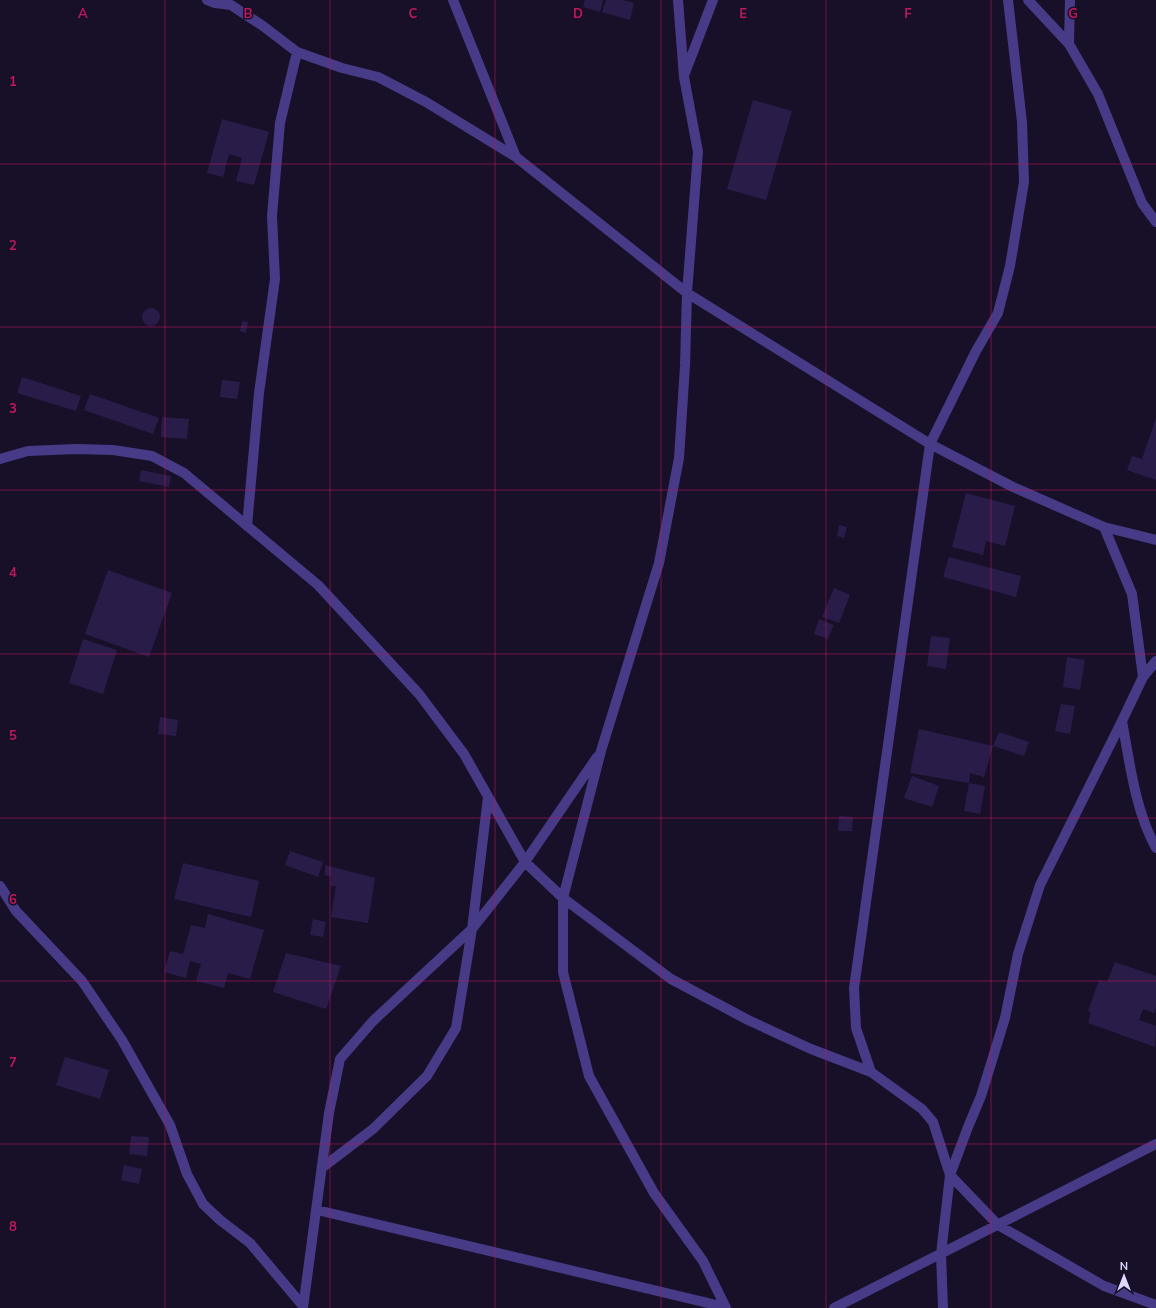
<svg xmlns="http://www.w3.org/2000/svg" width="1156" height="1308" font-family="Mulish,sans-serif">
	<style>
		.building { fill: #2a1c49 }
		.lines { fill: none; stroke-linecap: round; stroke-linejoin: round }
		.minor { stroke: #473b87; stroke-width: 10 }
		.grid { fill: none; stroke: #c2185b; stroke-width: 1; stroke-opacity: 0.55 }
		.grid-label { font-size: 13px; text-anchor: middle; font-weight: bold; fill: #c2185b; stroke: #171028; stroke-width: 3; stroke-linejoin: round; paint-order: stroke }
	</style>
	<rect width="100%" height="100%" fill="#171028"/>
	<path class="building" d="M585,0h18l-3,12 -17,-5z
		M606,0h16l12,3 -4,17 -28,-8z
		M753,100l39,11 -26,89 -39,-11z
		M222,119l47,13 -15,53 -18,-4 6,-23 -13,-4 -6,23 -16,-4z
		M142 317a9 9 0 1 1 18 0a9 9 0 1 1-18 0Z
		M242,321l6,1 -2,11 -6,-2z
		M22,377l59,19 -5,15 -59,-18z
		M222,380l18,2 -3,17 -17,-2z
		M90,394l69,24 -6,16 -69,-24z
		M162,417l27,2 -2,20 -26,-2z
		M1156,418v62l-29,-10 5,-14 10,3z
		M141,470l30,6 -2,11 -30,-6z
		M966,493l49,13 -10,40 -19,-5 -3,14 -31,-8z
		M839,525l8,2 -3,11 -7,-2z
		M949,557l72,19 -5,21 -73,-20z
		M108,570l64,23 -23,64 -64,-23z
		M834,588l16,7 -11,28 -17,-6z
		M819,619l15,6 -6,14 -14,-5z
		M931,636l19,2 -4,31 -19,-3z
		M83,639l34,11 -14,44 -34,-11z
		M1067,657l18,3 -5,30 -17,-3z
		M1061,704l14,2 -5,28 -15,-3z
		M160,717l18,3 -2,16 -18,-2z
		M919,729l74,17 6,-14 30,10 -5,14 -31,-10 -9,31 -14,-4 -1,10 16,3 -5,28 -16,-3 5,-28 -59,-10z
		M912,776l27,10 -7,21 -28,-9z
		M839,816l14,1 -1,14h-14z
		M290,851l33,11 -5,15 -33,-12z
		M183,863l76,18 -8,36 -77,-18z
		M325,865l50,13 -7,45 -37,-6 5,-31h-6l1,-9 -6,-2z
		M208,914l56,16 -14,49 -22,-6 -4,15 -28,-7 5,-17 -11,-3 -4,17 -22,-6 6,-21 13,3 8,-29 14,3z
		M313,919l13,3 -3,15 -13,-2z
		M286,953l55,13 -15,43 -53,-17z
		M1115,962l41,14v32l-2,5 -11,-4 -4,11 17,6 -1,21 -67,-24 3,-11 -3,-1 11,-31 8,2z
		M65,1057l44,13 -9,29 -44,-14z
		M131,1136l18,1 -2,19 -18,-2z
		M124,1165l18,4 -3,15 -18,-4z"/>
	<g class="lines">
		<path class="minor" d="M207,0l8,3 16,2 32,21 34,26 45,16 36,9 48,25 90,55 171,136 243,151 83,43 91,40 52,13
			M453,0l63,157
			M678,0l6,77 14,75 -11,141 -2,73 -6,92 -20,105 -58,188 -38,147v74l26,104 65,117 49,68 23,47
			M1028,0l41,44 29,50 44,109 14,19
			M1069,44l1,-44
			M685,73l28,-73
			M0,459l28,-8 48,-2 37,1 39,6 32,17 134,112 101,109 45,60 61,108 38,36 108,81 77,41 63,29 60,23 51,37 11,13 17,53 48,50 106,61 52,19
			M247,526l12,-133 16,-114 -3,-63 8,-93 17,-71
			M1104,527l28,67 11,83
			M1122,721c8,43 13,89 34,127
			M0,886l16,25 66,70 40,59 48,85 17,49 16,30 17,16 30,23 53,63
			M871,1072l-15,-44 -2,-40 76,-544 46,-93 22,-38 12,-47 14,-84 -2,-60 -14,-122
			M323,1167l50,-38 54,-53 29,-48 16,-99 16,-132
			M317,1210l408,97
			M303,1308l26,-195 11,-54 33,-38 99,-92 53,-67 72,-105
			M834,1308l322,-164
			M943,1308l-2,-54 9,-79 18,-48 13,-31 24,-78 13,-64 22,-69 82,-164 21,-44 13,-16"/>
	</g>
	<path class="grid" d="M165,0v1308M330,0v1308M495,0v1308M661,0v1308M826,0v1308M991,0v1308M0,164h1156M0,327h1156M0,490h1156M0,654h1156M0,818h1156M0,981h1156M0,1144h1156"/>
	<g class="grid-label">
		<text x="83" y="18">A</text>
		<text x="248" y="18">B</text>
		<text x="413" y="18">C</text>
		<text x="578" y="18">D</text>
		<text x="743" y="18">E</text>
		<text x="908" y="18">F</text>
		<text x="1073" y="18">G</text>
		<text x="13" y="86">1</text>
		<text x="13" y="250">2</text>
		<text x="13" y="413">3</text>
		<text x="13" y="577">4</text>
		<text x="13" y="740">5</text>
		<text x="13" y="904">6</text>
		<text x="13" y="1067">7</text>
		<text x="13" y="1231">8</text>
	</g>
	<g transform="translate(1124 1276)" stroke="#171028" stroke-width="3" paint-order="stroke">
	<path d="M0-3L7 15L0 10L-7 15Z" fill="#e0d7ff"/>
	<text y="-6" font-size="11" font-weight="bold" text-anchor="middle" fill="#e0d7ff">N</text>
	</g>
</svg>
